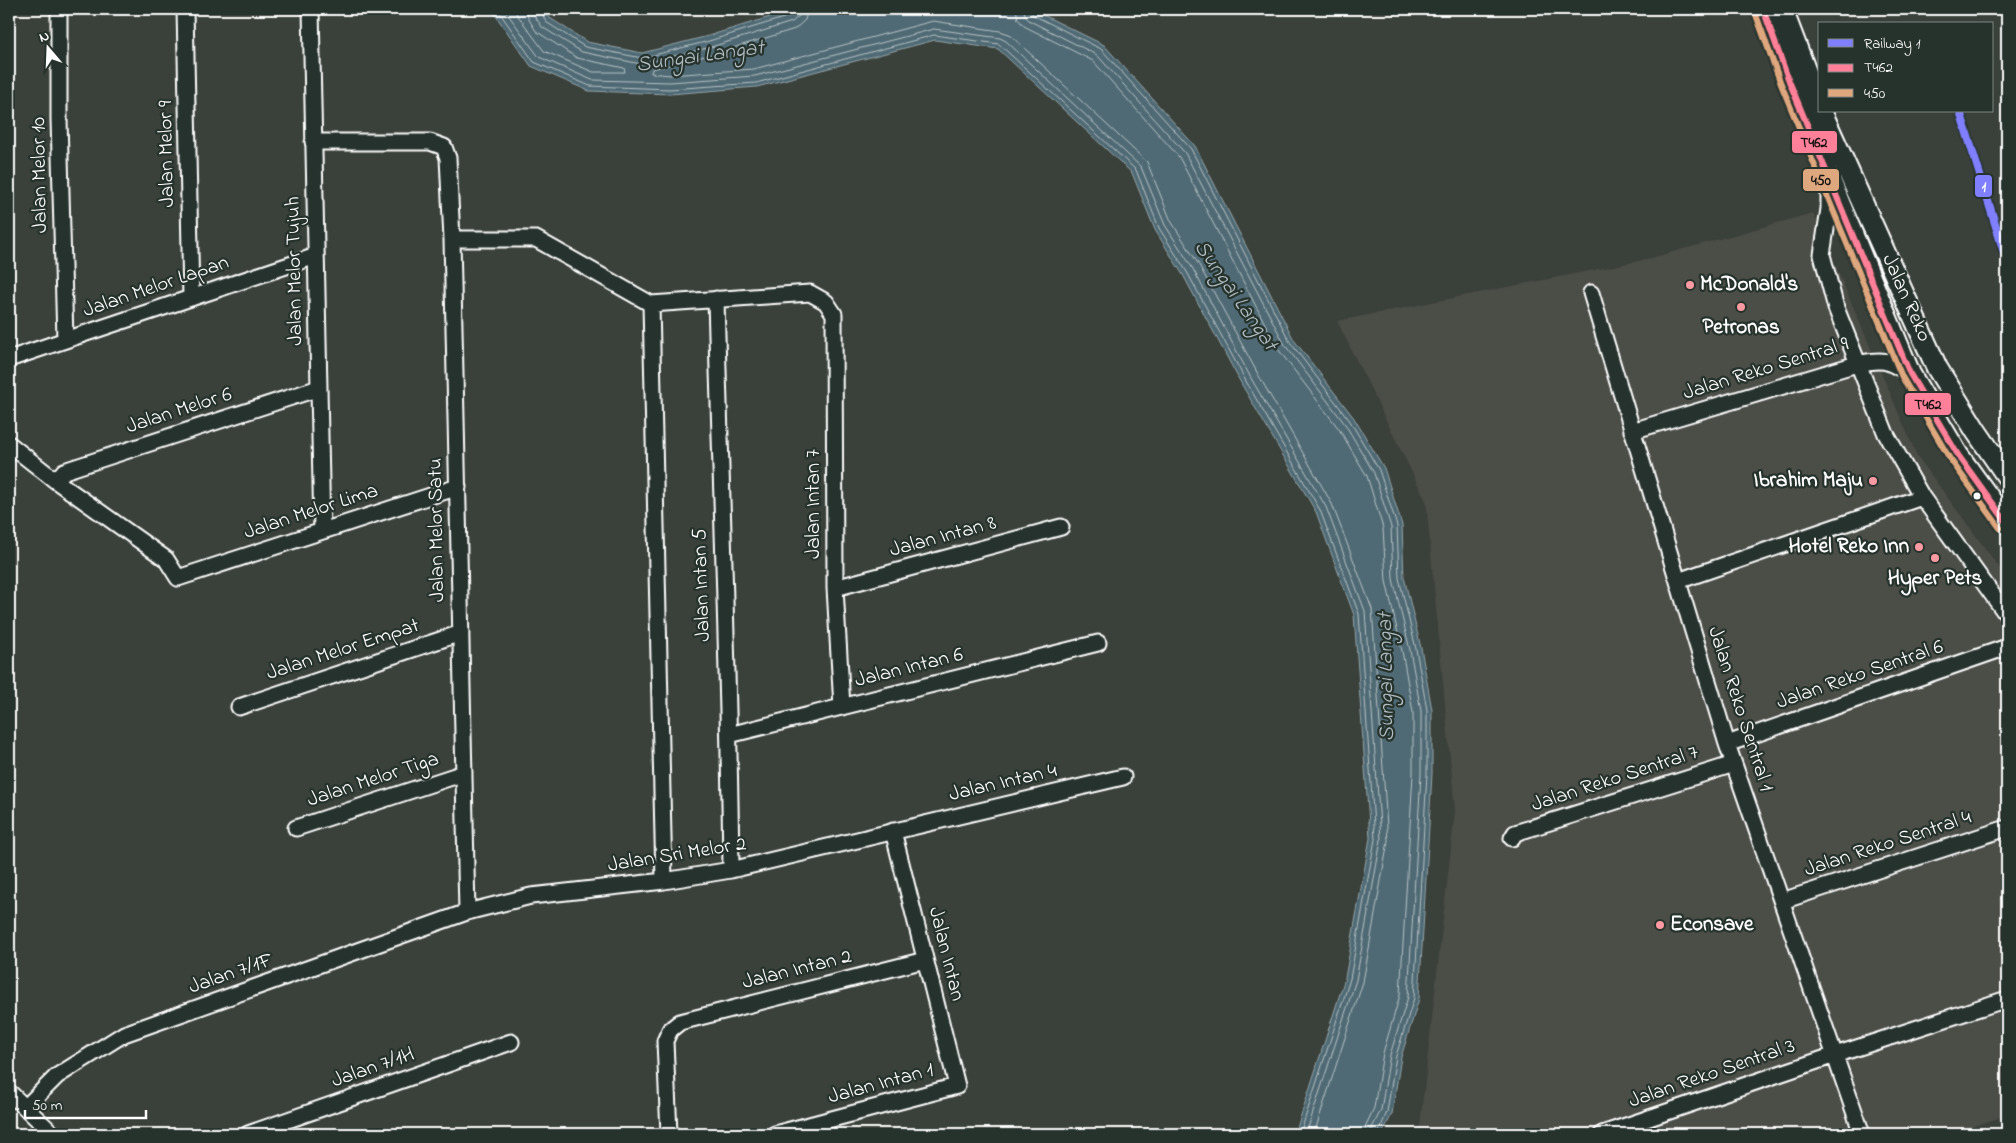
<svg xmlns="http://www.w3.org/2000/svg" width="2016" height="1143" font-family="'Indie Flower',sans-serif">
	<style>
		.built { fill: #4c4d47 }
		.water { fill: #4f6a74; stroke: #95a6ac }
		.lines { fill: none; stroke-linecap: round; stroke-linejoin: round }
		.shore { stroke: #b9c3c7; stroke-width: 1 }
		.minor-casing { stroke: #fff; stroke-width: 19 }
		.major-casing { stroke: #fff; stroke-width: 24 }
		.minor { stroke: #26332d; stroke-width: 15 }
		.major { stroke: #26332d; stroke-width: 20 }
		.bus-1-casing { stroke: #26332d; stroke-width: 10 }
		.bus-2-casing { stroke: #26332d; stroke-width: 10 }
		.bus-1 { stroke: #ff8098; stroke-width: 6 }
		.bus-2 { stroke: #dfa77e; stroke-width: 6 }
		.rail-1-casing { stroke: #26332d; stroke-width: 11 }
		.rail-1 { stroke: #8080ff; stroke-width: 8 }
		.poi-dot { fill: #ff9aa2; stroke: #26332d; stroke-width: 2 }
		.bus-dot { fill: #fff; stroke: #26332d; stroke-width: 2 }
		.labels { text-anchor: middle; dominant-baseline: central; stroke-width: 4.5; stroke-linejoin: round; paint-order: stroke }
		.street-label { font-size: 21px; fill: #fff; stroke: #26332d }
		.poi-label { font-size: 21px; font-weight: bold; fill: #fff; stroke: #26332d; text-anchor: start }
		.water-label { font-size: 22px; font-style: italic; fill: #b0bcc0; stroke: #26332d }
		.line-badge { stroke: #26332d; stroke-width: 2 }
		.badge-label { font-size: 14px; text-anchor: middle; font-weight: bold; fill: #fff }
		.pale-badge-label { font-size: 14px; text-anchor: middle; font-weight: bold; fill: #111 }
	</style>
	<rect width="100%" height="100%" fill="#3a403a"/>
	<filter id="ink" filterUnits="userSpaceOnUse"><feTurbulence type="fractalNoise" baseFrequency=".02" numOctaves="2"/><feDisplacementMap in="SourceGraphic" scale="10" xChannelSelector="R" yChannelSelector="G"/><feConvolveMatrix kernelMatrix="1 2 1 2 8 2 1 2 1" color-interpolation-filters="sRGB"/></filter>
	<g filter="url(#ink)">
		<path class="built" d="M1813,213l104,243 90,122v537l-56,19h-532l36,-323 -29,-310 -89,-180 307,-61z"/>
		<path class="water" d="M491,9h53l6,9 37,24 55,11 66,-17 88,-27h235l73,36 91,101 99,194 60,78 30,50 18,57 2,52 17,71 11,62v64l-13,225 -18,58 -9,57 -10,20h-87l50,-156 25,-140 -16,-223 -38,-103 -74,-127 -59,-110 -28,-45 -23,-57 -134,-124 -63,-9 -178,47 -87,7 -81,-3 -58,-25z"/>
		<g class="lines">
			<path class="shore" d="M497,9l37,53 56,24 80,3 86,-6 178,-48 65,9 137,126 23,58 28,44 60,111 73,127 39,104 16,225 -25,140 -50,155
				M504,9l35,48 53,23 78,2 85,-6 179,-47 66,9 6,3 135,126 24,58 28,44 59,111 74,127 39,104 16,229 -25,140 -50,154
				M513,9l31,42 49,21h32l-1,-4 -47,-10 -41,-27 -8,-13 -2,-9
				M533,9l1,6 8,12 40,25 59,12 70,-17 81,-25 7,-6 2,-7
				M540,9l6,13 39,25 57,11 67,-17 81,-25 4,-3v-4
				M808,9l-3,11 -10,9 -82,25 -61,15 -1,4 19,2 84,-6 179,-48 67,10 9,3 138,128 24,59 28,44 60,111 73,128 40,105 16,232 -25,141 -49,152
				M1016,9l2,10 6,7 69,35 86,96 99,192 61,80 28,47 16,52 3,53 16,70 11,61v62l-13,221 -17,58 -9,55 -8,17 -2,9
				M1024,9l1,7 5,5 67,34 88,98 100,192 60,79 29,49 17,54 2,52 17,71 11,61v63l-13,223 -18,58 -9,55 -9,18 -1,6
				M1030,9l3,6 68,34 90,100 99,193 60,79 29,49 18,56 2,52 17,71 11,61v64l-13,224 -18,58 -9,56 -9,22"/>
			<defs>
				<path id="minor" d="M59,9v110l6,221
					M185,9l6,289
					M311,9l11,522
					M313,142h117l14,5 4,11 4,81 15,673
					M1829,183v26l-7,46 14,53 50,126 36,63 85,118
					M452,239h84l115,65 13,577
					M1591,293l136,451 135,390
					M716,299c5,190 13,381 15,571
					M651,304l159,-11 16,9 8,12 1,274 7,119
					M9,359l307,-103
					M1632,431l225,-67c27,-6 30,-4 53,10
					M9,444l47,37 110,78 12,19 280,-91
					M56,481l8,-10 255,-83
					M1678,581l244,-84
					M835,588l226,-61
					M239,707l222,-74
					M729,735l369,-92
					M1727,744l280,-97
					M296,828l168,-55
					M1512,838l3,-5 219,-69
					M1782,901l225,-73
					M9,1092l44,42
					M26,1107l31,-31 67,-42 343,-122 64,-16 133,-15 67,-11 392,-93
					M248,1134l263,-92
					M669,1134l-4,-93 5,-11 10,-8 245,-62
					M775,1134l182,-48 -64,-255
					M1602,1134l233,-79 172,-56"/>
				<path id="major" d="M1763,9l26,72 121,293 48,81 49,68
					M1782,9l38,100
					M1821,111l116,257 39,63 31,45"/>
			</defs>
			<use href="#minor" class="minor-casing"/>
			<use href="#major" class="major-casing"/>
			<use href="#minor" class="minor"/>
			<use href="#major" class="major"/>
			<defs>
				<path id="bus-1" d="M1763,9l26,72 121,293 48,81 49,68"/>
				<path id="bus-2" d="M1755,12l26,72 121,293 48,82 50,69"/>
			</defs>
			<use href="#bus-1" class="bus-1-casing"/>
			<use href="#bus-2" class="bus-2-casing"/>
			<use href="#bus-1" class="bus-1"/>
			<use href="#bus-2" class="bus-2"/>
			<defs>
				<path id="rail-1" d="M1960,111l47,151"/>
			</defs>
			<use href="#rail-1" class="rail-1-casing"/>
			<use href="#rail-1" class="rail-1"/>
		</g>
	</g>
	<g class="poi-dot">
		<circle cx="1690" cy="285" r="5"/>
		<circle cx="1741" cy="307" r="5"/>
		<circle cx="1873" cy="481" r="5"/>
		<circle cx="1919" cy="547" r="5"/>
		<circle cx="1935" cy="558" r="5"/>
		<circle cx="1660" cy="925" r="5"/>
	</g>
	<circle class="bus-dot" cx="1977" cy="496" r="4.5"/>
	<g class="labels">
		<g class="street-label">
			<text transform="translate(167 154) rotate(-91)">Jalan Melor 9</text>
			<text transform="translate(40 175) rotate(-91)">Jalan Melor 10</text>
			<text transform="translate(295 271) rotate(-91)">Jalan Melor Tujuh</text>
			<text transform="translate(156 287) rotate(-19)">Jalan Melor Lapan</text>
			<text transform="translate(1906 298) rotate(66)">Jalan Reko</text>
			<text transform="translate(1766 369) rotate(-17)">Jalan Reko Sentral 9</text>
			<text transform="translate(179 411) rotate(-18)">Jalan Melor 6</text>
			<text transform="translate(814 504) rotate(-90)">Jalan Intan 7</text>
			<text transform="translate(311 512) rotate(-18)">Jalan Melor Lima</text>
			<text transform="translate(437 530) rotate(-91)">Jalan Melor Satu</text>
			<text transform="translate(943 537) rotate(-15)">Jalan Intan 8</text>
			<text transform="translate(702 585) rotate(-92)">Jalan Intan 5</text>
			<text transform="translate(343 650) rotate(-18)">Jalan Melor Empat</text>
			<text transform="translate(909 668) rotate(-14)">Jalan Intan 6</text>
			<text transform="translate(1860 675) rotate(-19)">Jalan Reko Sentral 6</text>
			<text transform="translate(1740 709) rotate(72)">Jalan Reko Sentral 1</text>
			<text transform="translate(1615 779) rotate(-18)">Jalan Reko Sentral 7</text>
			<text transform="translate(373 780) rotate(-18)">Jalan Melor Tiga</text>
			<text transform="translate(1003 783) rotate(-13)">Jalan Intan 4</text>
			<text transform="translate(1888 844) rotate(-18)">Jalan Reko Sentral 4</text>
			<text transform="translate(677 855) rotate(-9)">Jalan Sri Melor 2</text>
			<text transform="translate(946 954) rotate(76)">Jalan Intan</text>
			<text transform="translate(797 970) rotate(-14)">Jalan Intan 2</text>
			<text transform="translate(231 974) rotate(-19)">Jalan 7/1F</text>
			<text transform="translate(373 1068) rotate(-19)">Jalan 7/1H</text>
			<text transform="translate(1712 1074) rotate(-19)">Jalan Reko Sentral 3</text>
			<text transform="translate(881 1084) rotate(-15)">Jalan Intan 1</text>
		</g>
		<g class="poi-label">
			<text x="1700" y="285">McDonald's</text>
			<text x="1741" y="328" text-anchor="middle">Petronas</text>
			<text x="1863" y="481" text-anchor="end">Ibrahim Maju</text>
			<text x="1909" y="547" text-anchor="end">Hotel Reko Inn</text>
			<text x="1935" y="579" text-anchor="middle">Hyper Pets</text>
			<text x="1670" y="925">Econsave</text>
		</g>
		<g class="water-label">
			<text transform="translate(700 57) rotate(-8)">Sungai Langat</text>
			<text transform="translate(1235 296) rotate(55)">Sungai Langat</text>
			<text transform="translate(1387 677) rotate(-91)">Sungai Langat</text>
		</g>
	</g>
	<g class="line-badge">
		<rect x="1791" y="130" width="47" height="24" rx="5" fill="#ff8098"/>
		<rect x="1802" y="168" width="38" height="24" rx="5" fill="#dfa77e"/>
		<rect x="1974" y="174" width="19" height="24" rx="5" fill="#8080ff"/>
		<rect x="1904" y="392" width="48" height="24" rx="5" fill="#ff8098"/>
	</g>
	<g class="badge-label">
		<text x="1984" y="191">1</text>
	</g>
	<g class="pale-badge-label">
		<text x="1814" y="147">T462</text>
		<text x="1821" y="185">450</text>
		<text x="1928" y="409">T462</text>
	</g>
	<rect width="2016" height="1143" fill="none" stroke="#26332d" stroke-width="30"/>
	<rect x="15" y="15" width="1986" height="1113" fill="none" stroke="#fff" stroke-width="2" filter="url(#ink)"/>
	<rect x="1818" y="22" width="175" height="90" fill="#26332d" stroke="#7d8581"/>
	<rect x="1828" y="39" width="25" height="8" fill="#8080ff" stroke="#7d8581"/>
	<text x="1864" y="48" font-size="15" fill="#ffffff">Railway 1</text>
	<rect x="1828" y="64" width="25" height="8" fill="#ff8098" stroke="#7d8581"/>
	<text x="1864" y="72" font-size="15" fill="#ffffff">T462</text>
	<rect x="1828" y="89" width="25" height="8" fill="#dfa77e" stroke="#7d8581"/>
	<text x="1864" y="98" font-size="15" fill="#ffffff">450</text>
	<g transform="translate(48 48) rotate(341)" stroke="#26332d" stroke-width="4" paint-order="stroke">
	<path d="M0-4L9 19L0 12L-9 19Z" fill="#ffffff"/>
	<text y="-8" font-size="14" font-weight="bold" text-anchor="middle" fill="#ffffff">N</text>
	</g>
	<path d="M25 1110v8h121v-8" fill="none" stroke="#ffffff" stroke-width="2.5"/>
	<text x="32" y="1110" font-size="15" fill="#ffffff" stroke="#26332d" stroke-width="4" paint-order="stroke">50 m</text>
</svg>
